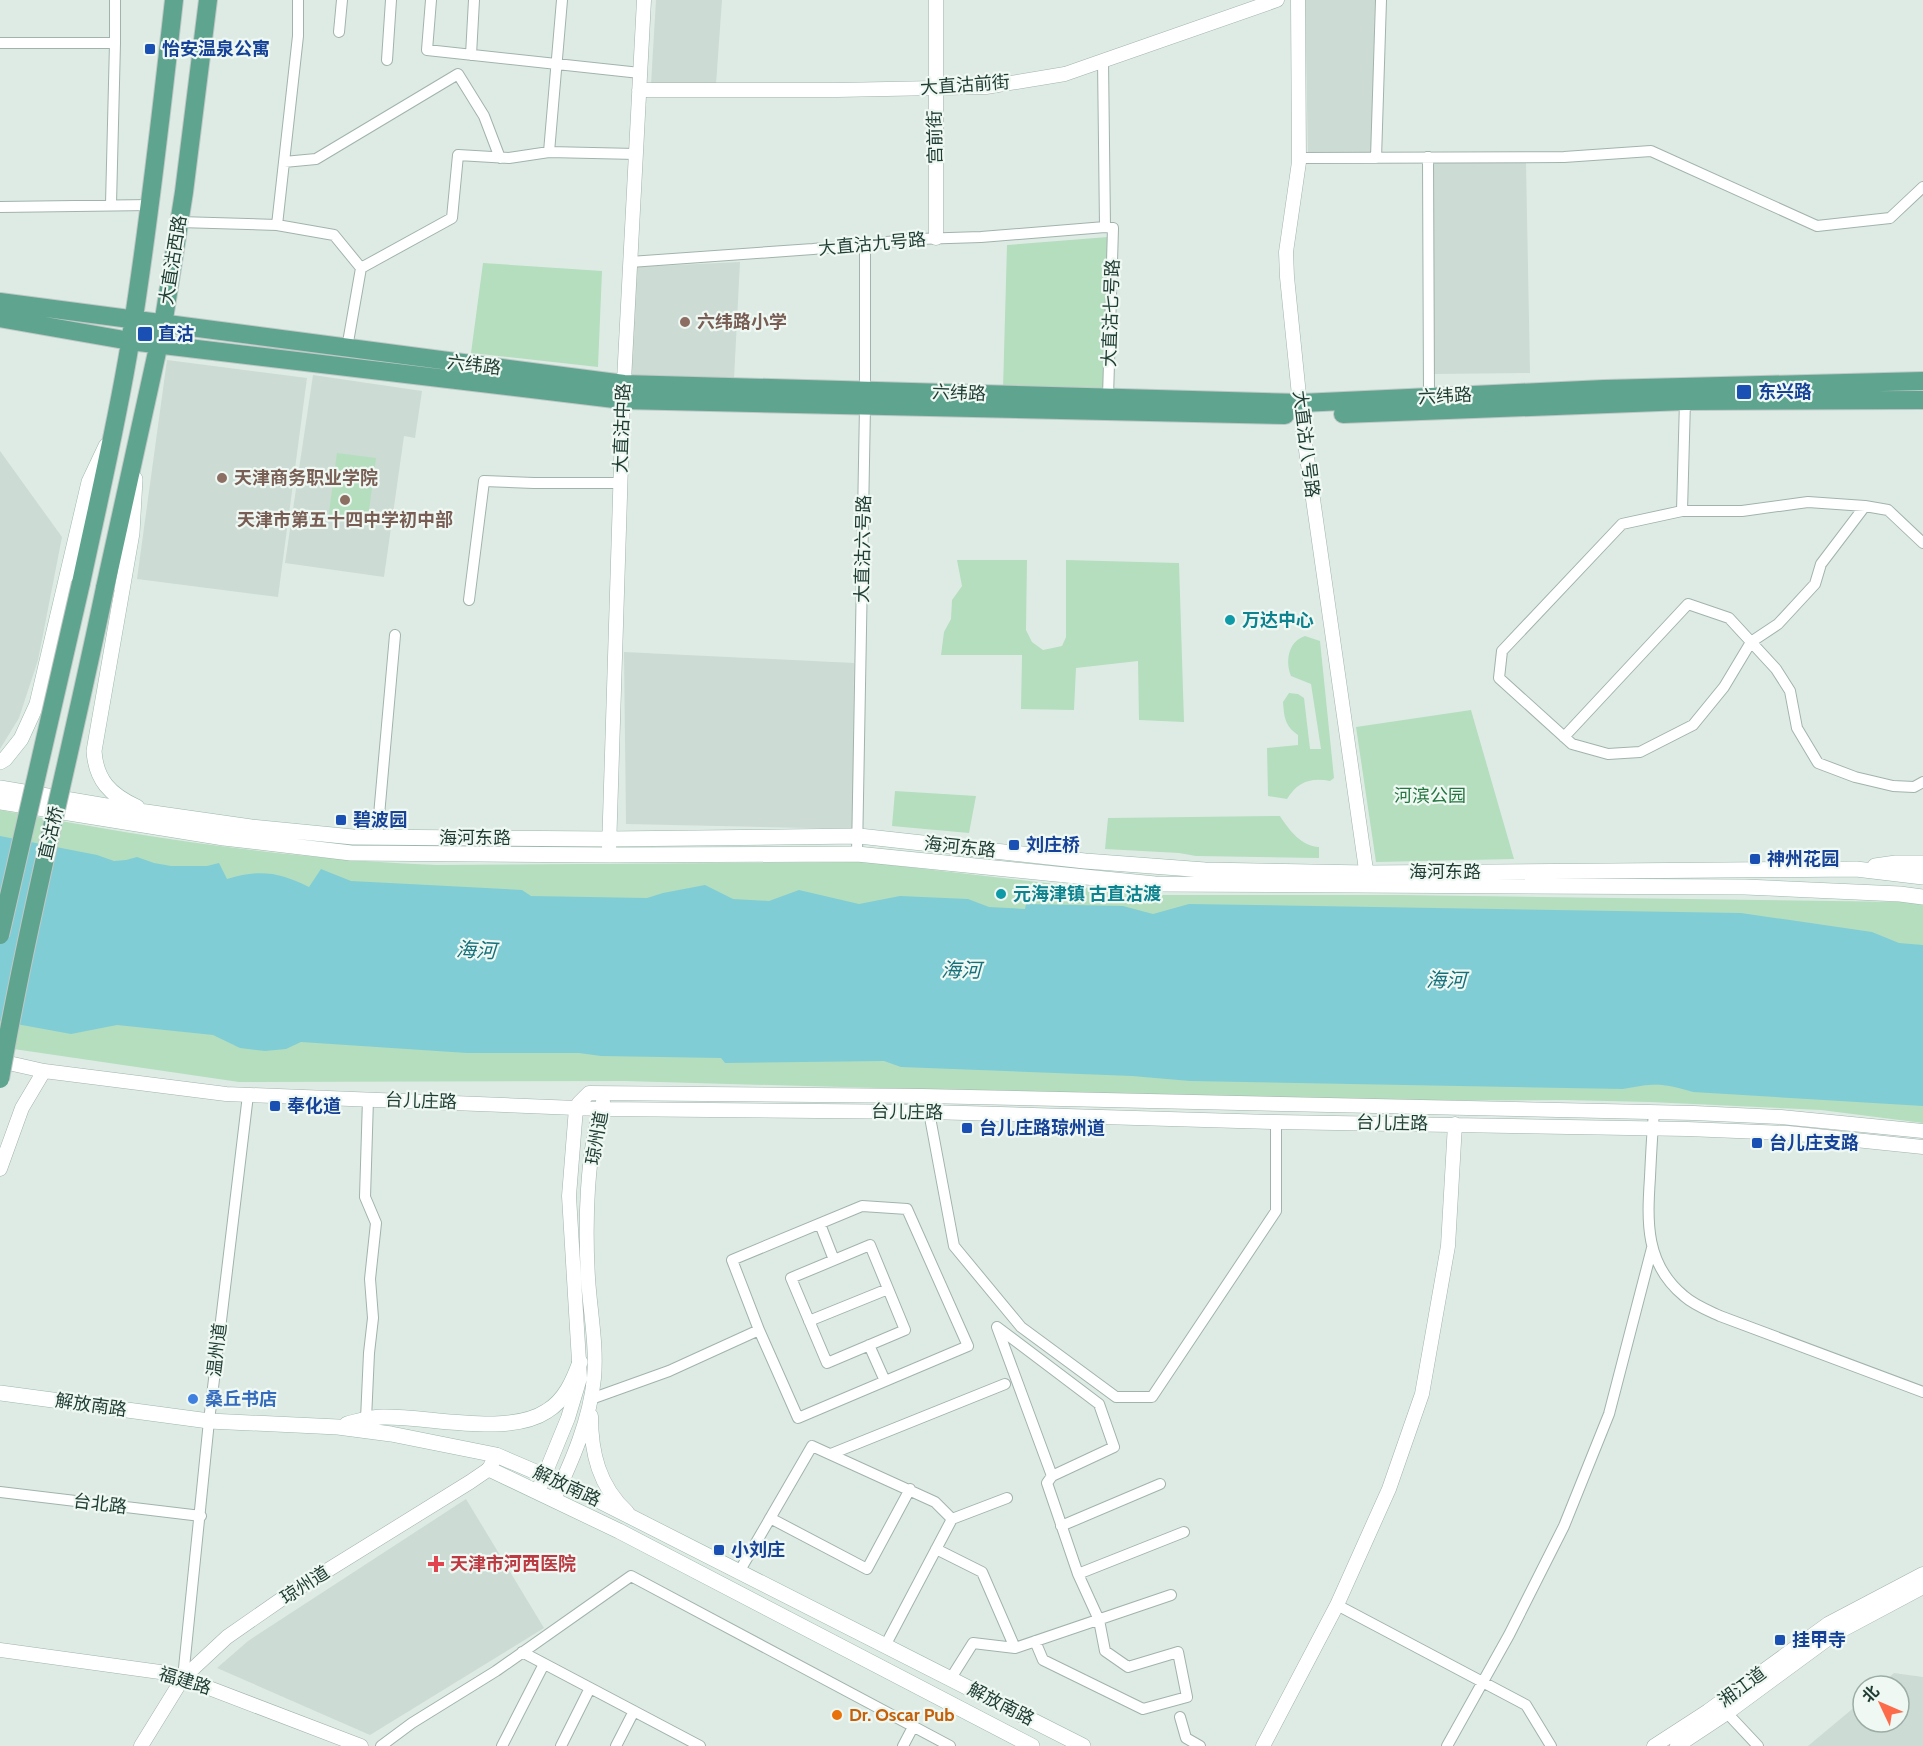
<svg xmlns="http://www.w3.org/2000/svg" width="1923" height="1746" font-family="Cabin,'Noto Sans SC',sans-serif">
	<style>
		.built { fill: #ccdbd3 }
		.green { fill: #b5debe }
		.water { fill: #81cdd5 }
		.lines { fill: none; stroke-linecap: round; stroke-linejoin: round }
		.minor-casing { stroke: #a1b3ac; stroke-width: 12 }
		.tertiary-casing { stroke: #a1b3ac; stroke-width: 15 }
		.secondary-casing { stroke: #9cb8ac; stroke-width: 16 }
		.primary-casing { stroke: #c0c8c6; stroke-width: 20 }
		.minor { stroke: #fff; stroke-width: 10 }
		.tertiary { stroke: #fff; stroke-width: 14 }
		.secondary { stroke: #fff; stroke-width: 15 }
		.primary { stroke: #5fa48f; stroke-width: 18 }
		.primary-bridge-casing { stroke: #c0c8c6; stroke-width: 20; stroke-linecap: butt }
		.primary-bridge { stroke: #5fa48f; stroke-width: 18 }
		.transit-dot { fill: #1a4fb4; stroke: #eff8f3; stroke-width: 2 }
		.education-dot { fill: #8d6e63; stroke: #eff8f3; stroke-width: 2 }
		.culture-dot { fill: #0f9aa8; stroke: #eff8f3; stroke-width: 2 }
		.shop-dot { fill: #3f7fe0; stroke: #eff8f3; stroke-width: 2 }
		.health-dot { fill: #e0444e; stroke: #eff8f3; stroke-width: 2 }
		.food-dot { fill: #e8710a; stroke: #eff8f3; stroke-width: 2 }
		.labels { text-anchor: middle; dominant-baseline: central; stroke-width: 4.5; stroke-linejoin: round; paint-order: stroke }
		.transit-label { font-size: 18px; font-weight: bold; fill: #164399; stroke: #eff8f3; text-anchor: start }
		.street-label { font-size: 18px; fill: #1e3c32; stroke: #eff8f3 }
		.education-label { font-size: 18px; font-weight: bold; fill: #785e54; stroke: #eff8f3; text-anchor: start }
		.culture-label { font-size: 18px; font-weight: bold; fill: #0d838f; stroke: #eff8f3; text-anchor: start }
		.park-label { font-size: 18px; fill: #257640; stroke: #eff8f3 }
		.shop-label { font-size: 18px; font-weight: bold; fill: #366cbe; stroke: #eff8f3; text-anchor: start }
		.health-label { font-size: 18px; font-weight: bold; fill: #be3a42; stroke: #eff8f3; text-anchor: start }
		.food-label { font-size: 18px; font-weight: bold; fill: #c56008; stroke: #eff8f3; text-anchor: start }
		.water-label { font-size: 20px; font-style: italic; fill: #14717c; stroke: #eff8f3 }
	</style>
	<rect width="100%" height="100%" fill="#deebe5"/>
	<path class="built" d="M656,0h66l-6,84h-65z
		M1305,0h70l-4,155h-63z
		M1430,162h96l4,211 -97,1z
		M740,262l-6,117 -104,-1 5,-111z
		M167,360l140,18 -29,219 -141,-18z
		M313,375l109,16 -7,47 -11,-2 -20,141 -99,-14z
		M0,451l62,86 -24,123 -19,58 -19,31z
		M624,652l230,11 -1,166 -227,-5z
		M466,1499l78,129 -174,107 -153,-67 31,-27z
		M1894,1673l29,4v69h-115l55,-46v22h36v-36h-20z"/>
	<path class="green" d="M1108,237l-5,153 -100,-1 4,-144z
		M483,263l119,8 -4,96 -127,-14z
		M337,453l39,5 -9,67 -39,-5z
		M957,560h70l-1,70 6,12 11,8 19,-4 4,-9v-77l113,3 5,159 -45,-2 -1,-59 -62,7 -2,42 -53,-1 1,-54h-81l3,-23 7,-13 1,-19 10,-14z
		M1305,636l15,5 14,137 -4,3c-19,-4 -33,1 -43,18l-19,-3 -1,-48 31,-3v-10c-13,-9 -14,-18 -15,-33l6,-9 9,1 6,4 6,51h11l-10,-65 -20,-8c-6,-14 -3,-35 14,-40z
		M1471,710l43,149 -138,3 -20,-135z
		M895,791l81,5 -7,37 -77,-7z
		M0,810c144,27 291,50 437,55l427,-3 287,33h250l504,7 18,3v218l-102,-13 -171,-8 -86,-2 -222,1 -717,-20 -386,1 -239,-35z
		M1280,816c9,14 21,30 39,31v11l-123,-2 -17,-3 -74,-4 3,-31z"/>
	<path class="water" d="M0,836l97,19 17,6 12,-1 11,-3 17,6 17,3h36l12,-3 8,16c33,-10 52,-7 82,8l12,-18 30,12 171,9 9,6 116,2 16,-5 42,-8 28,14 36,2 30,-11 60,14 41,-8 68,3 21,8 36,2 1,-5 97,2 30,8 36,-10 552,9 131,19 27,11 24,2v161l-230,-14c-31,-9 -37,-9 -70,-3l-433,-8 -58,-5 -231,-9 -17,-6 -159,2 -4,-5 -120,-2 -22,-3h-112l-166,-11 -15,7 -21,2 -25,-3 -27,-13 -96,-10 -46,9 -71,-13z"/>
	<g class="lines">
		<defs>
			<path id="minor" d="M431,0l-4,50 213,23
				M339,32l3,-32
				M0,43h115v-43
				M471,55l3,-55
				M387,60l4,-60
				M1103,60l2,167
				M549,152l13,-152
				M1428,157l1,240
				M1298,158l266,-1 87,-6 166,75 73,-8 33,-31
				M1376,158l5,-158
				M284,162l32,-3 142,-85 26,42 16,42
				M111,204l4,-161
				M0,207l151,-2
				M179,222l98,3 57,10 27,33
				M277,225l21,-189v-36
				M630,262l183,-13 105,-10 63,-2 124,-10 8,1 -5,169
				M347,348l14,-80 91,-50 6,-63 51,3 40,-6 87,2
				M1685,401l-3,110 -60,13 -120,127 -3,27 73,66 36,10 32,-2 53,-27 31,-38 27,-45 27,-18 37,-40 6,-20 44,-58
				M1682,511h60l66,-9 57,4 23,4 35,33
				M469,600l15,-119 50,2h86
				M1564,737l124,-133 41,14 47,51 14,22 7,37 21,35 37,14 38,9 21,1 9,-5
				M377,838l18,-203
				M857,854l8,-448v-162
				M929,1112l25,134 67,81 95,70h36l124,-186v-89
				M1654,1113c-2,21 -3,43 -4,64 -3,45 -5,87 34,119 10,9 23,14 36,20l203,76
				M820,1224l14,36
				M870,1245l35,85 -78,33 -36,-85z
				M809,1321l79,-32
				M869,1345l16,36
				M591,1399l78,-28 90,-41 39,88 170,-72 -61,-137 -45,-3 -130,54 27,70
				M366,1419l3,-66 4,-35 -3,-39 6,-56 -11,-26 3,-98
				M831,1454l174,-70
				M0,1492l201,24
				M770,1518l97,51 43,-80
				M952,1519l55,-21
				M1061,1526l99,-42
				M936,1549l46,23 33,76
				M739,1572l73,-126 123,56 17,17 -67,127
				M1078,1574l106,-42
				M1337,1605l189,100 25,41
				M1035,1641l8,19 100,49 44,-12 -9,-45 -50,15 -23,-16 -6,-31 -21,-46 -31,-91 5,-7 -55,-149 102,77 15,43 -62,29
				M522,1652l178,94
				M183,1678l26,-257 39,-326
				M951,1678l22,-35 42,5 156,-53
				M1727,1713l31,33
				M1180,1717l6,21 14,8
				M381,1746l31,-23 84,-52 135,-95 319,170
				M502,1746l42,-82
				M561,1746l29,-58
				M616,1746l18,-35
				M903,1746l10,-19
				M1447,1746l62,-111 55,-109 45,-112 43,-166"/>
			<path id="tertiary" d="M936,0v238
				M1298,0l1,162 -13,90 1,25 14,138 67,469
				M639,90h198l149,-3 79,-13 212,-74
				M609,850l14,-450 21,-400
				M0,1061l44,10 182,23 375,15 328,3 347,10 411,7 101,4 135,14
				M0,1169l22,-61 22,-37
				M591,1416c0,37 8,70 36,96
				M538,1491l30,-73 12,-40 -11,-182 7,-88 3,-5 10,-10 333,3 772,17 87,4 142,14
				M554,1499c18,-38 36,-79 40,-121 3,-33 -4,-67 -6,-100 -3,-52 -2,-127 15,-176
				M0,1650l160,22 23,6 178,68
				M141,1746l42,-68 44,-41 59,-41 184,-114 19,-13 7,-14
				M1263,1746l74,-141 52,-116 33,-95 26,-148 7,-122
				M1654,1746l54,-35 120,-87 95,-50
				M1677,1746l50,-33 106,-78 90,-48"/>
			<path id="secondary" d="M135,479l-3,54 -38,218c2,29 16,44 43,56
				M0,762l5,-3 16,-20 16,-35 52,-222 17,-36
				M0,788l118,20 133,19 102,10 256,2 250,-3 226,25 120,9 162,3 489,-4 67,8
				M0,802l224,36 127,15 258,2 248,-1 298,30 590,3 155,7 23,3
				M1875,866l21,-3h27
				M0,1393l209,28 129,6 53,7 105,21 82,35 505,256
				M347,1424c12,-3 24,-7 36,-7 46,-1 125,20 164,-6 18,-11 26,-30 33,-49
				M489,1469l130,62 413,215"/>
			<path id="primary" d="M0,302l624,82 677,19 303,-14 319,-8
				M0,318l130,23 493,59 662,15
				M1343,414l342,-13 238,-1
				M81,583c17,-80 36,-160 49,-240 18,-114 31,-228 44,-343
				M105,588l58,-263 21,-133 24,-192"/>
		</defs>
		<use href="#minor" class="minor-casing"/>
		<use href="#tertiary" class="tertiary-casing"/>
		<use href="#secondary" class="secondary-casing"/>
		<use href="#primary" class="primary-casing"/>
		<use href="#minor" class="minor"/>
		<use href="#tertiary" class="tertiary"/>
		<use href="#secondary" class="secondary"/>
		<use href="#primary" class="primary"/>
		<defs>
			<path id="primary-bridge" d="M0,935l81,-352
				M0,1079c29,-165 71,-327 105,-491"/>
		</defs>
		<use href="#primary-bridge" class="primary-bridge-casing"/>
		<use href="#primary-bridge" class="primary-bridge"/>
	</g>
	<g class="transit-dot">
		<rect x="144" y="43" width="12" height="12" rx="3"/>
		<rect x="137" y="326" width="16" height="16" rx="3"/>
		<rect x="1736" y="384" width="16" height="16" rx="3"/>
		<rect x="335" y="814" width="12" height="12" rx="3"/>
		<rect x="1008" y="839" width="12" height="12" rx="3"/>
		<rect x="1749" y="853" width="12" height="12" rx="3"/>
		<rect x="269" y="1100" width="12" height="12" rx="3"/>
		<rect x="961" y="1122" width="12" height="12" rx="3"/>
		<rect x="1751" y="1137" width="12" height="12" rx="3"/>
		<rect x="713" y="1544" width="12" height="12" rx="3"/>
		<rect x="1774" y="1634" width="12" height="12" rx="3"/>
	</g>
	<g class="education-dot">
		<circle cx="685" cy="322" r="6"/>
		<circle cx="222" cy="478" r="6"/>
		<circle cx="345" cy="500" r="6"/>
	</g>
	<g class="culture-dot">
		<circle cx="1230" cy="620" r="6"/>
		<circle cx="1001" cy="894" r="6"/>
	</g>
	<circle class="shop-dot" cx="193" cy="1399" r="6"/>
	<path class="health-dot" d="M433 1555h6v6h6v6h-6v6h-6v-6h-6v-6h6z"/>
	<circle class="food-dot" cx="837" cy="1715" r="6"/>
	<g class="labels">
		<g class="transit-label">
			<text x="162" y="49">怡安温泉公寓</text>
			<text x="158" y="334">直沽</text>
			<text x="1758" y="392">东兴路</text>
			<text x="353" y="820">碧波园</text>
			<text x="1026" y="845">刘庄桥</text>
			<text x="1767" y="859">神州花园</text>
			<text x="287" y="1106">奉化道</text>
			<text x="979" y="1128">台儿庄路琼州道</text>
			<text x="1769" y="1143">台儿庄支路</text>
			<text x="731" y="1550">小刘庄</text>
			<text x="1792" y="1640">挂甲寺</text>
		</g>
		<g class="street-label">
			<text transform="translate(965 85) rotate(-4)">大直沽前街</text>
			<text transform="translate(935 137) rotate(-91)">宫前街</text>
			<text transform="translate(872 244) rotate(-5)">大直沽九号路</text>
			<text transform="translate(173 260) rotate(-81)">大直沽西路</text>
			<text transform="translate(1111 313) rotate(-88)">大直沽七号路</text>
			<text transform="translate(474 365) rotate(7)">六纬路</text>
			<text transform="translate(959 393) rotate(2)">六纬路</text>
			<text transform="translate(1445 396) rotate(-3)">六纬路</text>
			<text transform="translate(622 428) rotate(-88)">大直沽中路</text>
			<text transform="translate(1306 444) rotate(83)">大直沽八号路</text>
			<text transform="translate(863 549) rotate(-89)">大直沽六号路</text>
			<text transform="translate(51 833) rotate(-77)">直沽桥</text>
			<text x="475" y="838">海河东路</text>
			<text transform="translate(960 847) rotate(6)">海河东路</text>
			<text x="1445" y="872">海河东路</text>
			<text transform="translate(421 1101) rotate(2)">台儿庄路</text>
			<text transform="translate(907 1112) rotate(1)">台儿庄路</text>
			<text transform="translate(1392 1123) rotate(1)">台儿庄路</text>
			<text transform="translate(597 1138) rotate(-80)">琼州道</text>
			<text transform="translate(217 1350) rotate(-83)">温州道</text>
			<text transform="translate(91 1405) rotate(8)">解放南路</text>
			<text transform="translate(567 1486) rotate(25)">解放南路</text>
			<text transform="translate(100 1504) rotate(7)">台北路</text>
			<text transform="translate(305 1585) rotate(-33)">琼州道</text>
			<text transform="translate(185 1681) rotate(17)">福建路</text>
			<text transform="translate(1742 1687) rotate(-36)">湘江道</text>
			<text transform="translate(1001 1704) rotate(27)">解放南路</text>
		</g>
		<g class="education-label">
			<text x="697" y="322">六纬路小学</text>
			<text x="234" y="478">天津商务职业学院</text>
			<text x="345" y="520" text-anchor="middle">天津市第五十四中学初中部</text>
		</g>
		<g class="culture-label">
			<text x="1242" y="620">万达中心</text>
			<text x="1013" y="894">元海津镇 古直沽渡</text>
		</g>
		<g class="park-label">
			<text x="1430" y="796">河滨公园</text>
		</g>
		<g class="shop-label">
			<text x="205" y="1399">桑丘书店</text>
		</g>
		<g class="health-label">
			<text x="450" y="1564">天津市河西医院</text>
		</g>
		<g class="food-label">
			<text x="849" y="1715">Dr. Oscar Pub</text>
		</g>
		<g class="water-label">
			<text transform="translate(476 950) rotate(3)">海河</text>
			<text transform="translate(961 970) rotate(1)">海河</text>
			<text transform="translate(1446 980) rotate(1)">海河</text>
		</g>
	</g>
	<g transform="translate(1881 1704) rotate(314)"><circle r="28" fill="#eff8f3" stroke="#9bada6" stroke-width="1.5"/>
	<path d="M0-4.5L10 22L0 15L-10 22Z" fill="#fd6c4a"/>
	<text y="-9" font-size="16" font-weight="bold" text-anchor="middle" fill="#1e3c32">北</text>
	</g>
</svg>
